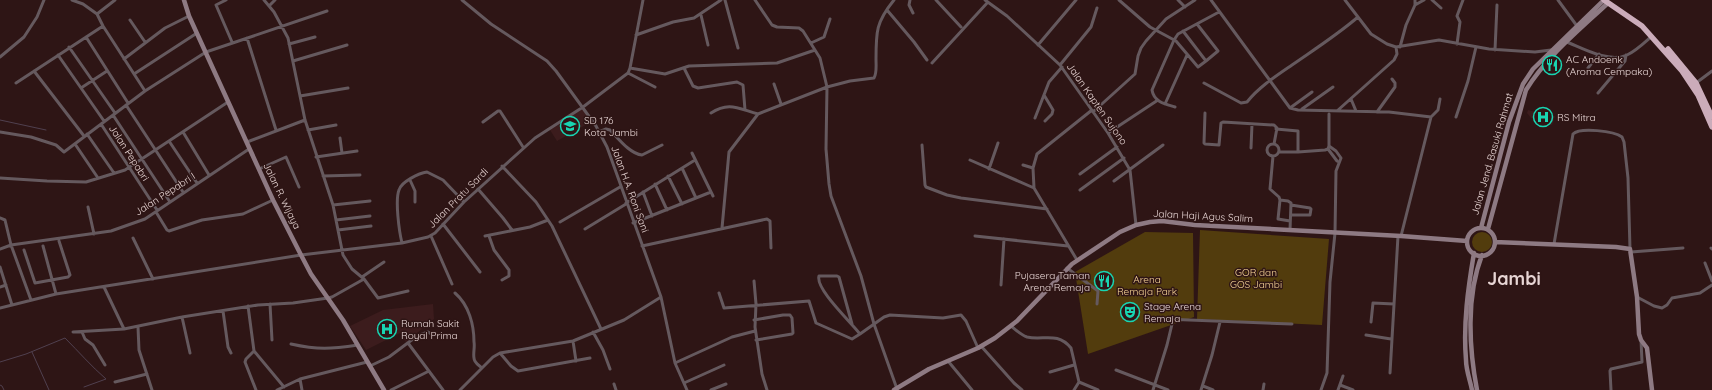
<svg xmlns="http://www.w3.org/2000/svg" width="1712" height="390" font-family="Quicksand,sans-serif">
	<style>
		.built { fill: #3c1c1d }
		.green { fill: #523c0d }
		.lines { fill: none; stroke-linecap: round; stroke-linejoin: round }
		.stream { stroke: #50404f; stroke-width: 1 }
		.street { stroke: #65595e; stroke-width: 3 }
		.secondary { stroke: #8e7a83; stroke-width: 4.5 }
		.highway { stroke: #cbacba; stroke-width: 5.5 }
		.labels { text-anchor: middle; dominant-baseline: central; stroke-width: 3; stroke-linejoin: round; paint-order: stroke }
		.poi-label { font-size: 10px; fill: #e7d5d4; stroke: #2e1515; text-anchor: start }
		.street-label { font-size: 10px; fill: #e7d5d4; stroke: #2e1515 }
		.park-label { font-size: 10px; fill: #f9d697; stroke: #2e1515 }
		.town-label { font-size: 18px; font-weight: bold; fill: #e7d5d4; stroke: #2e1515 }
	</style>
	<rect width="100%" height="100%" fill="#2e1515"/>
	<path class="built" d="M579,110h5l7,12 -34,19 -7,-11z
		M1528,110l8,2 1,-2 18,6 -3,9 -21,-7 -4,-5z
		M433,304l1,15 -28,23 -6,-9 -34,17 -16,-24 33,-16z"/>
	<path class="green" d="M1200,230l129,9 -7,86 -125,-6z
		M1472 242a10 10 0 1 1 20 0a10 10 0 1 1-20 0Z
		M1145,232l48,1 1,84 -106,37 -13,-82z"/>
	<g class="lines">
		<path class="stream" d="M0,120l46,10
			M32,352l17,38
			M0,362l26,-8 39,-16c14,14 26,28 41,41l-22,8
			M0,385l2,1 2,4"/>
		<path class="street" d="M72,0l11,4 14,10 6,12 42,65
			M226,0l-10,5 16,37
			M264,0l10,12 14,26 17,82 28,85 10,50 9,14 12,10 14,19 30,-7
			M462,0l29,24 56,37 9,10 40,55 11,21 54,150 14,66 12,27
			M725,0l13,48
			M755,0l17,25 5,2 22,1 4,3 17,27 7,29 -1,62 3,35 2,12 30,80 13,48 23,65
			M910,0l-1,5 4,8
			M936,0l25,27
			M985,0l22,16 53,49 48,68 22,37 6,55
			M1119,0l31,27 26,14 22,26 8,-6 -23,-30
			M1178,0l7,7
			M1211,0l79,108 8,2 91,2 42,5
			M1345,0l26,34 16,10 9,3 43,-7 50,9 46,3 16,-2
			M1432,0l9,8
			M1558,0l19,26
			M1415,5l9,-5
			M269,6l6,-6
			M887,10l27,32 13,18
			M97,14l18,-14
			M701,15l7,30
			M130,20l15,22
			M1197,24l21,27 -12,10
			M636,35l37,-13 21,-4 27,-18
			M86,37l42,66
			M247,38l29,92
			M1567,42c17,7 42,21 60,13 9,-4 17,-12 25,-19
			M811,43l13,-6 6,-18
			M289,44l26,-7
			M1457,44l3,-22 -3,-6 6,-16
			M1038,45l38,-45
			M69,47l46,66
			M1400,47l6,-22 9,-20v-5
			M1495,50l2,-45
			M58,55l46,66
			M0,57l24,-20 13,-20 7,-17
			M124,59l41,-31 24,-12
			M293,61l54,-16
			M932,63l56,-61
			M1060,65l31,-38 6,-19
			M630,68l35,6 24,-8 88,-3 38,-13
			M684,68l9,18 5,2 39,-6 6,3 2,25
			M1588,68l11,-14
			M34,71l50,65
			M628,73l27,14
			M134,74l63,-41
			M16,83l87,-57
			M1204,83l37,20 6,-1c12,-15 29,-26 45,-37 23,-16 45,-30 66,-48
			M1696,83l16,-12
			M774,84l7,20
			M81,88l26,-17
			M1598,93l27,-32 1,-6
			M1044,95l9,15 -1,4 -7,7
			M300,96l48,-8
			M1351,99l5,12
			M1165,104l22,-49
			M126,105l57,87
			M1175,107c-10,-3 -21,-5 -23,-17l22,-50 4,-6 41,-22
			M1290,108l22,-16
			M1302,109l31,-22
			M1337,111l57,-51 3,-6 -1,-7
			M1093,112l42,-38 3,-18 3,-8 5,-7 20,-22 29,-19
			M1377,112l18,-25v-4l-3,-4
			M711,113c18,-12 28,-4 47,1
			M1205,113l-1,30 1,1 14,1 2,-22 2,-1 51,3 3,3 -3,16
			M1329,114v32
			M113,115l57,87
			M1456,117l12,-36 8,-34
			M1035,118l14,-36 13,-15
			M483,122l15,-11h2l23,36
			M101,124l56,86
			M1276,129l22,2v21
			M308,130l28,-5
			M0,132l31,5 25,8 8,7 81,-61 61,-39 121,-41
			M183,132l26,43
			M599,132l7,-3 4,1c8,8 20,24 32,25l20,-10
			M1108,133l50,-33
			M87,134l27,39
			M340,138l2,15
			M169,141l28,42
			M247,142l58,-22
			M1267 150a6 6 0 1 1 12 0a6 6 0 1 1-12 0Z
			M75,144l23,34
			M922,145l3,40 1,2 21,8 14,3 86,11
			M1251,148l1,-24
			M1328,149l9,12 2,1
			M1279,152h19l27,-2 3,-1 1,-3 7,5 5,7 -5,13 -1,62 -5,49 -3,91 -6,17
			M692,153l21,43
			M1273,156l-3,33 9,8 1,3 8,1 3,2 -1,27
			M316,157l41,-6
			M970,160l64,28
			M1023,165l10,3
			M502,166l34,36 16,24 49,103
			M682,168l14,30
			M259,169l27,-12 13,30
			M989,169l9,-26
			M1080,174l37,-27
			M323,176l37,-1
			M668,176l14,28
			M0,178l47,3 39,1 39,-12 103,-68
			M410,180l5,11v11
			M1114,181l49,-36
			M655,184l12,26
			M478,189l25,29 9,12
			M1080,190l44,-32
			M643,192l9,24
			M1280,200l-2,19 12,2
			M626,203l69,-43
			M333,205l37,-4
			M88,207l6,27
			M156,212l11,18 2,1 33,-11 41,-6 30,-14
			M1291,215h19l1,-6 -1,-1 -19,-3
			M0,218l5,2 6,25 20,55
			M336,220l34,-4
			M560,222l60,-35
			M633,223l78,-31
			M443,224l37,48
			M722,228l7,-76 29,-38 69,-27 23,-6 24,-3c3,-5 2,-12 2,-19 0,-27 0,-37 18,-59
			M585,229l41,-25
			M338,230l33,-4
			M431,236l21,48
			M485,236l45,-9 18,-7
			M489,236l5,14 15,20v6l-7,4
			M975,236l93,10
			M1401,236l30,-119 7,-7 2,-11
			M133,238l20,41
			M402,243c-3,-12 -7,-43 -3,-53 2,-8 20,-17 28,-18l16,8 21,22
			M1554,244l19,-110c7,-7 41,-3 49,3l2,5 4,36 2,71
			M43,246l13,48
			M642,246l125,-27 3,2 1,27
			M1711,248l1,1
			M0,249l11,-4 100,-14 34,-12 104,-70
			M24,250l11,33 33,-6 2,-2 -11,-34
			M1631,252l52,-4
			M1077,260l-43,-72 -1,-20 4,-14 55,-44
			M1705,263l7,18
			M0,267l12,38
			M1067,268l31,23 -1,13
			M362,277l22,-15
			M754,281l2,23 -1,23 7,47 5,16
			M1001,285l3,-46
			M0,287l6,-2
			M104,287l20,42
			M455,293c14,12 19,32 19,49 1,5 -1,11 0,16 0,5 5,7 8,10
			M719,293l5,15 85,-7 7,22 36,16 8,-5
			M1637,297l17,9 8,2 5,-3 5,-7 28,-5 12,-8
			M270,304l2,36
			M248,306l6,45 30,36
			M0,308l56,-14 245,-39 101,-12 26,-6 7,-4 29,-31 71,-64 48,-31 45,-34 2,-5 13,-68
			M223,311l5,36 3,6
			M182,317l8,36
			M1164,319l128,5
			M754,320l29,-5h7l2,3 1,15 -1,1 -36,6
			M1371,322l2,-19 21,1
			M852,324l-13,-47 -2,-1h-18c-4,13 33,47 41,58l24,-17 6,-2 53,3 18,-3 5,6 12,27
			M1011,326c5,4 10,9 16,11 16,4 30,-6 44,11l8,34 19,8
			M138,327l1,23 13,40
			M73,332l51,-3 58,-12 76,-12 35,-2 35,-5 4,-1 32,-18
			M82,332l3,7 8,6 12,20
			M593,332l10,18 7,19
			M1366,335l25,4
			M573,341l3,20
			M408,343l35,47
			M291,344c27,6 40,5 67,1
			M981,346l33,37 8,7
			M254,351l-8,8 -1,3 11,28
			M500,353l11,13 7,5 72,-13
			M948,361l24,29
			M675,363l57,-26 23,-6
			M370,366l19,-9 28,-21 11,-4 5,3
			M1116,370l52,20
			M1050,372l24,-7
			M1390,373l8,-137
			M300,379l2,11
			M115,382l32,-8
			M684,383l40,-18
			M614,384l2,6
			M1340,385l13,5
			M1203,386l10,4
			M277,390l23,-11 67,-17
			M391,390l38,-19
			M460,390l33,-33 7,-4 73,-12 51,-21 37,-23
			M711,390l15,-6
			M1074,390l5,-8
			M1153,390l14,-45 6,-25
			M1201,390l11,-35 8,-33
			M1263,390l1,-6
			M1338,390l5,-14
			M1611,390l-1,-19 1,-2 31,-7 -1,-22"/>
		<path class="secondary" d="M184,0l5,16 84,184 28,55 10,19 32,46 41,70
			M1481,228l28,-106 14,-38 10,-15 71,-69
			M1467 242a14 14 0 1 1 28 0a14 14 0 1 1-28 0Z
			M1488,229l38,-139c21,-34 53,-60 82,-87
			M1495,242l121,5 14,2 7,48 2,37 2,6 6,8 5,42
			M894,390l35,-21 49,-21 17,-10 22,-17 55,-57 48,-32 16,-7 14,-3 12,-1 33,4 206,11 66,5
			M1472,390c-2,-10 -6,-20 -6,-30 -3,-36 2,-72 8,-107
			M1477,390c-8,-42 -11,-94 5,-135"/>
		<path class="highway" d="M1604,0l38,26 40,45 16,24 14,32
			M1668,49l28,34 16,34"/>
	</g>
	<defs>
		<symbol id="restaurant-ring" viewBox="-11 -11 22 22"><circle r="9.5" fill="#2e1515" stroke="#18d5b2" stroke-width="1.5"/><path d="M-5-6h1v4h1v-4h1v4h1v-4h1v5L-1.5 .5V6h-2V.5L-5-1ZM5-6V6H3V1.5H1.5Q1.5-4 5-6Z" fill="#18d5b2"/></symbol>
		<symbol id="hospital-ring" viewBox="-11 -11 22 22"><circle r="9.5" fill="#2e1515" stroke="#18d5b2" stroke-width="1.5"/><path d="M-5-5h3v3.5h4V-5h3V5h-3V1.5h-4V5h-3Z" fill="#18d5b2"/></symbol>
		<symbol id="school-ring" viewBox="-11 -11 22 22"><circle r="9.5" fill="#2e1515" stroke="#18d5b2" stroke-width="1.5"/><path d="M0-5L7-2L0 1L-7-2ZM-4 1L0 2.5L4 1V4Q0 6-4 4Z" fill="#18d5b2"/></symbol>
		<symbol id="theatre-ring" viewBox="-11 -11 22 22"><circle r="9.5" fill="#2e1515" stroke="#18d5b2" stroke-width="1.5"/><path d="M-5-5.5Q0-4 5-5.5V0Q5 5 0 6Q-5 5-5 0ZM-3.3-2.5H-1v1.5H-3.3ZM1-2.5H3.3v1.5H1ZM-2.8 1Q0 5.5 2.8 1Z" fill="#18d5b2"/></symbol>
	</defs>
	<g fill-rule="evenodd">
		<use href="#restaurant-ring" x="1541" y="54" width="22" height="22"/>
		<use href="#hospital-ring" x="1532" y="106" width="22" height="22"/>
		<use href="#school-ring" x="559" y="115" width="22" height="22"/>
		<use href="#restaurant-ring" x="1093" y="270" width="22" height="22"/>
		<use href="#theatre-ring" x="1119" y="301" width="22" height="22"/>
		<use href="#hospital-ring" x="376" y="318" width="22" height="22"/>
	</g>
	<g class="labels">
		<g class="poi-label">
			<text x="1566" y="59">AC Andoenk<tspan x="1566" dy="12">(Aroma Cempaka)</tspan></text>
			<text x="1557" y="117">RS Mitra</text>
			<text x="584" y="120">SD 176<tspan x="584" dy="12">Kota Jambi</tspan></text>
			<text x="1090" y="275" text-anchor="end">Pujasera Taman<tspan x="1090" dy="12">Arena Remaja</tspan></text>
			<text x="1144" y="306">Stage Arena<tspan x="1144" dy="12">Remaja</tspan></text>
			<text x="401" y="323">Rumah Sakit<tspan x="401" dy="12">Royal Prima</tspan></text>
		</g>
		<g class="street-label">
			<text transform="translate(1097 104) rotate(55)">Jalan Kapten Sujono</text>
			<text transform="translate(129 153) rotate(57)">Jalan Pepabri</text>
			<text transform="translate(1492 154) rotate(-74)">Jalan Jend. Basuki Rahmat</text>
			<text transform="translate(630 189) rotate(70)">Jalan H.A. Roni Sani</text>
			<text transform="translate(165 194) rotate(-33)">Jalan Pepabri I</text>
			<text transform="translate(282 196) rotate(64)">Jalan R. Wijaya</text>
			<text transform="translate(458 198) rotate(-45)">Jalan Pratu Sardi</text>
			<text transform="translate(1203 216) rotate(3)">Jalan Haji Agus Salim</text>
		</g>
		<g class="park-label">
			<text x="1256" y="272">GOR dan<tspan x="1256" dy="12">GOS Jambi</tspan></text>
			<text x="1147" y="279">Arena<tspan x="1147" dy="12">Remaja Park</tspan></text>
		</g>
		<g class="town-label">
			<text x="1514" y="278">Jambi</text>
		</g>
	</g>
</svg>
